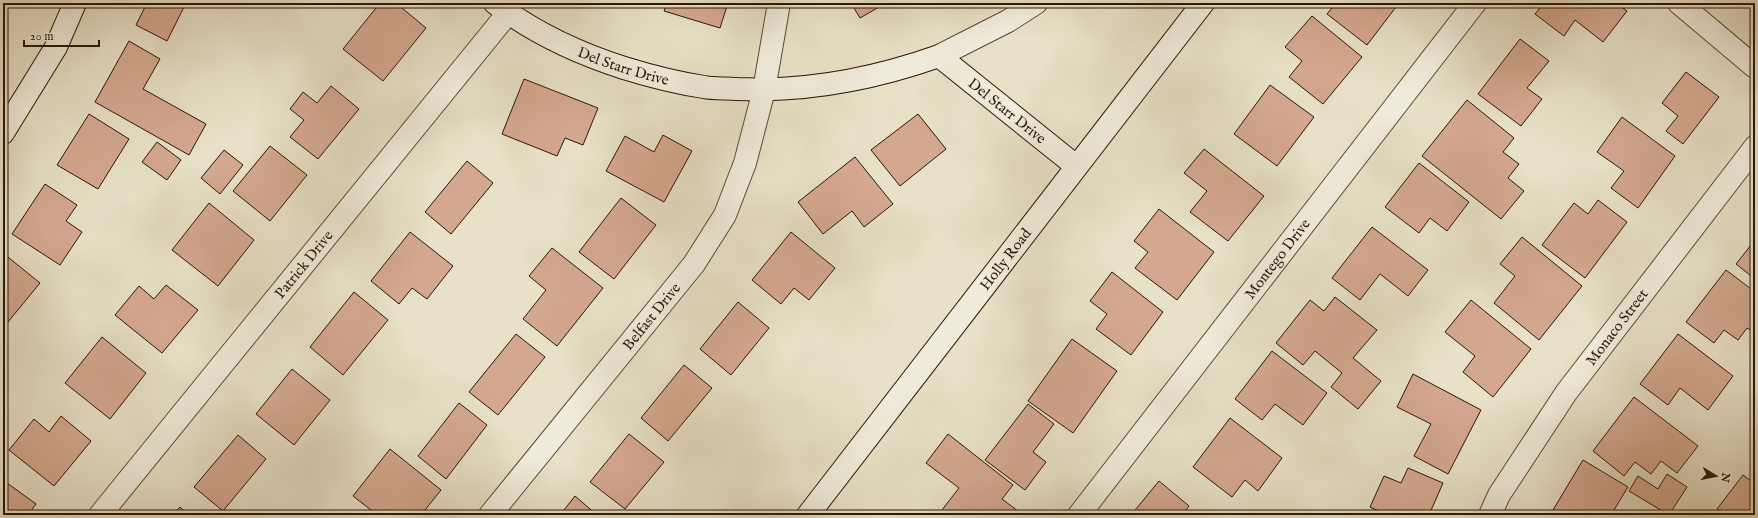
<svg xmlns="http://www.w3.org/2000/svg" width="1758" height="518" font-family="'IM FELL English',serif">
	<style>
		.building { fill: #d4a88f; stroke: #2b1506 }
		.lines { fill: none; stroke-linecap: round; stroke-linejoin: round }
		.street-casing { stroke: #5a4836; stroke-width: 24 }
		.secondary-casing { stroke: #2b1506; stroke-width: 24 }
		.street { stroke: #f0ecdb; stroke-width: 22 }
		.secondary { stroke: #f0ecdb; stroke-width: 22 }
		.labels { text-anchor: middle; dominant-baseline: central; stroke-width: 3; stroke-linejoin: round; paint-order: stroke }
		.street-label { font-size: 15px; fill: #2b1506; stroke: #f0ecdb }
	</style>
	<rect width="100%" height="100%" fill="#e8e1c7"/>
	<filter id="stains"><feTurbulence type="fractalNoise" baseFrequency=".005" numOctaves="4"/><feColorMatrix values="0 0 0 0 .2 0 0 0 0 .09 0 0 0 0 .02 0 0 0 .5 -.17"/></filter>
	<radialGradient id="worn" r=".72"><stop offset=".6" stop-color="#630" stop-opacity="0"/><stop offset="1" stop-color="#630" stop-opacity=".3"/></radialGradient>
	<path class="building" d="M147,3h39l-19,38 -31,-16z
		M380,3h16l30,25 -43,53 -40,-32z
		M667,3h61l-8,25 -56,-17z
		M851,3h35l-26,15z
		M1336,3h63l-32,42 -40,-31z
		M1544,3h72l11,8 -24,31 -28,-22 -11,16 -29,-22z
		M1312,16l50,41 -39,47 -34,-27 13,-16 -17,-14z
		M1520,39l29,22 -22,27 15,11 -21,27 -43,-32z
		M129,41l31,18 -17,30 63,35 -17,31 -94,-53z
		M1686,72l33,25 -36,47 -17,-13 12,-15 -16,-13z
		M524,79l74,29 -15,37 -18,-7 -8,18 -55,-22z
		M1270,85l44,32 -37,49 -43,-32z
		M331,86l28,23 -41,50 -28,-22 14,-17 -14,-11 13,-17 14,11z
		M1467,100l47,38 -11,14 16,12 -11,14 16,13 -23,28 -79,-63z
		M89,114l40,25 -31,50 -41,-24z
		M918,114l28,35 -46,37 -29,-36z
		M1622,117l53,39 -37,52 -27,-20 13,-17 -27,-19z
		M663,135l29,16 -28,51 -58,-31 19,-35 29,16z
		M157,142l24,18 -14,20 -25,-18z
		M270,146l37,29 -37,46 -37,-30z
		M1204,149l60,47 -36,45 -38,-29 17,-21 -23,-18z
		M224,150l19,15 -23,29 -19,-16z
		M855,157l38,47 -29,23 -12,-16 -29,23 -25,-32z
		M467,161l26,22 -42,51 -26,-22z
		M1419,163l50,39 -22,29 -17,-13 -11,15 -34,-26z
		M45,184l32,21 -11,16 16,11 -22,33 -48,-31z
		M621,198l35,27 -42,54 -35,-27z
		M1598,200l29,22 -42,56 -43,-33 32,-42 14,11z
		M209,203l45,37 -36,46 -46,-36z
		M1159,209l55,43 -37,48 -42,-32 13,-16 -14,-11z
		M1372,227l56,43 -20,26 -28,-22 -20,26 -28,-22z
		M410,232l43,34 -26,33 -15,-11 -13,16 -28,-23z
		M791,232l44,36 -26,32 -15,-12 -13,16 -29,-24z
		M1522,237l60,49 -43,54 -45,-37 21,-27 -15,-12z
		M1755,240v39l-19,-15z
		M552,248l51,40 -46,58 -34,-27 23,-29 -17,-14z
		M3,253l37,30 -37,45z
		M1726,270l29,22v41l-8,-5 -9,12 -14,-10 -10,13 -28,-21z
		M1112,272l51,40 -32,43 -35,-26 11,-15 -17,-13z
		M166,285l32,25 -36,43 -47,-38 24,-29 15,13z
		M354,292l34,28 -45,55 -33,-28z
		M1335,297l42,33 -24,28 28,23 -23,28 -27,-22 11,-14 -27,-22 -12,14 -27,-22 34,-43 14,11z
		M1471,300l60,49 -38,48 -30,-25 12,-16 -30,-24z
		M738,302l31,26 -38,47 -31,-26z
		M516,334l29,23 -47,58 -29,-23z
		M1678,334l55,42 -25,34 -28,-22 -12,17 -28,-21z
		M102,337l44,36 -36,46 -45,-36z
		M1072,339l45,32 -44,62 -45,-32z
		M1272,351l55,42 -24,32 -28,-21 -13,16 -27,-21z
		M684,365l28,23 -44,53 -27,-23z
		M292,369l38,31 -36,45 -38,-31z
		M1413,374l68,36 -33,64 -34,-18 17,-32 -34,-17z
		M1634,397l64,49 -21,27 -16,-12 -10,13 -16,-12 -11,14 -31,-25z
		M459,403l28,22 -41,54 -28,-23z
		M1028,404l26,20 -21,28 13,10 -21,28 -40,-30z
		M61,416l30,25 -37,45 -45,-36 25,-31 15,13z
		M1230,418l52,40 -24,33 -13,-11 -13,17 -39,-30z
		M629,434l35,28 -39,47 -35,-27z
		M948,434l65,51 -11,14 16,12 -2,4h-78l21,-27 -33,-25z
		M238,435l28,24 -43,52 -29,-24z
		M390,449l51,41 -20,25h-55l5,-5 -18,-14z
		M1583,460l45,27 -17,28h-61z
		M1408,468l35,15 -14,32h-41l-18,-8 14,-31 17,7z
		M1667,474l20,13 -18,28 -40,-24 9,-15 20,13z
		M1743,475l12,9v31h-30l-8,-6z
		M3,480l33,24 -8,11h-25z
		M1159,481l30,25 -7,9h-51z
		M575,496l22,19h-37z
		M180,507l9,8h-16z"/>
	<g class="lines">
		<defs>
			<g id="street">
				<path d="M1679,3l76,64"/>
				<path d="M939,56l69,-35 28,-18"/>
				<path id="s1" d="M100,515l408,-502"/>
				<path id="s2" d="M490,515l204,-251 31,-49 20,-52 19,-73 15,-87"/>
				<path id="s3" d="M1079,515l396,-512"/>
				<path id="s4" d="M1490,515l9,-20 67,-102 189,-246"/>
			</g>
			<g id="secondary">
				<path id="s5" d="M495,3c39,30 82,50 129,65 26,8 53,15 80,19 10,2 22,1 33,2 69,3 137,-10 202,-33l137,110"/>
				<path d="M3,133l53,-86 19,-44"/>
				<path id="s6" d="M808,515l395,-512"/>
			</g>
		</defs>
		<use href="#street" class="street-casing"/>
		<use href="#secondary" class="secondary-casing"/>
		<use href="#street" class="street"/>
		<use href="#secondary" class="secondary"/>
	</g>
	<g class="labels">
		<g class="street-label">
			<text stroke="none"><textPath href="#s5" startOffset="144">Del Starr Drive</textPath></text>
			<text stroke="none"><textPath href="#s5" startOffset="554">Del Starr Drive</textPath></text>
			<text stroke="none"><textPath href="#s6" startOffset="323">Holly Road</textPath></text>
			<text stroke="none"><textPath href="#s3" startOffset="324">Montego Drive</textPath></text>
			<text stroke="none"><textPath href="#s1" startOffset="323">Patrick Drive</textPath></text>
			<text stroke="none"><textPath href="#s2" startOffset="256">Belfast Drive</textPath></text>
			<text stroke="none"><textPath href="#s4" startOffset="227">Monaco Street</textPath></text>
		</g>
	</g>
	<rect width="1758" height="518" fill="none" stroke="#e8e1c7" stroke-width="16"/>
	<rect x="4" y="4" width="1750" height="510" fill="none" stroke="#2b1506" stroke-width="2"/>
	<rect x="8" y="8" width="1742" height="502" fill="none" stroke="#2b1506"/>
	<g transform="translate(1716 476) rotate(100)" stroke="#f0ecdb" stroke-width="3" paint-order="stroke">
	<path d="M0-3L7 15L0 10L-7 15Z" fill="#2b1506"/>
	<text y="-6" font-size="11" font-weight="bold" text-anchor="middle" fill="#2b1506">N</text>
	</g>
	<path d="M24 40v6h75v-6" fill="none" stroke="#2b1506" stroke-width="2"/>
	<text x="30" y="40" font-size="12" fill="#2b1506" stroke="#f0ecdb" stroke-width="3" paint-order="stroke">20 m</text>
	<rect width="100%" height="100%" filter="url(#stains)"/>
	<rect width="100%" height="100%" fill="url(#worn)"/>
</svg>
